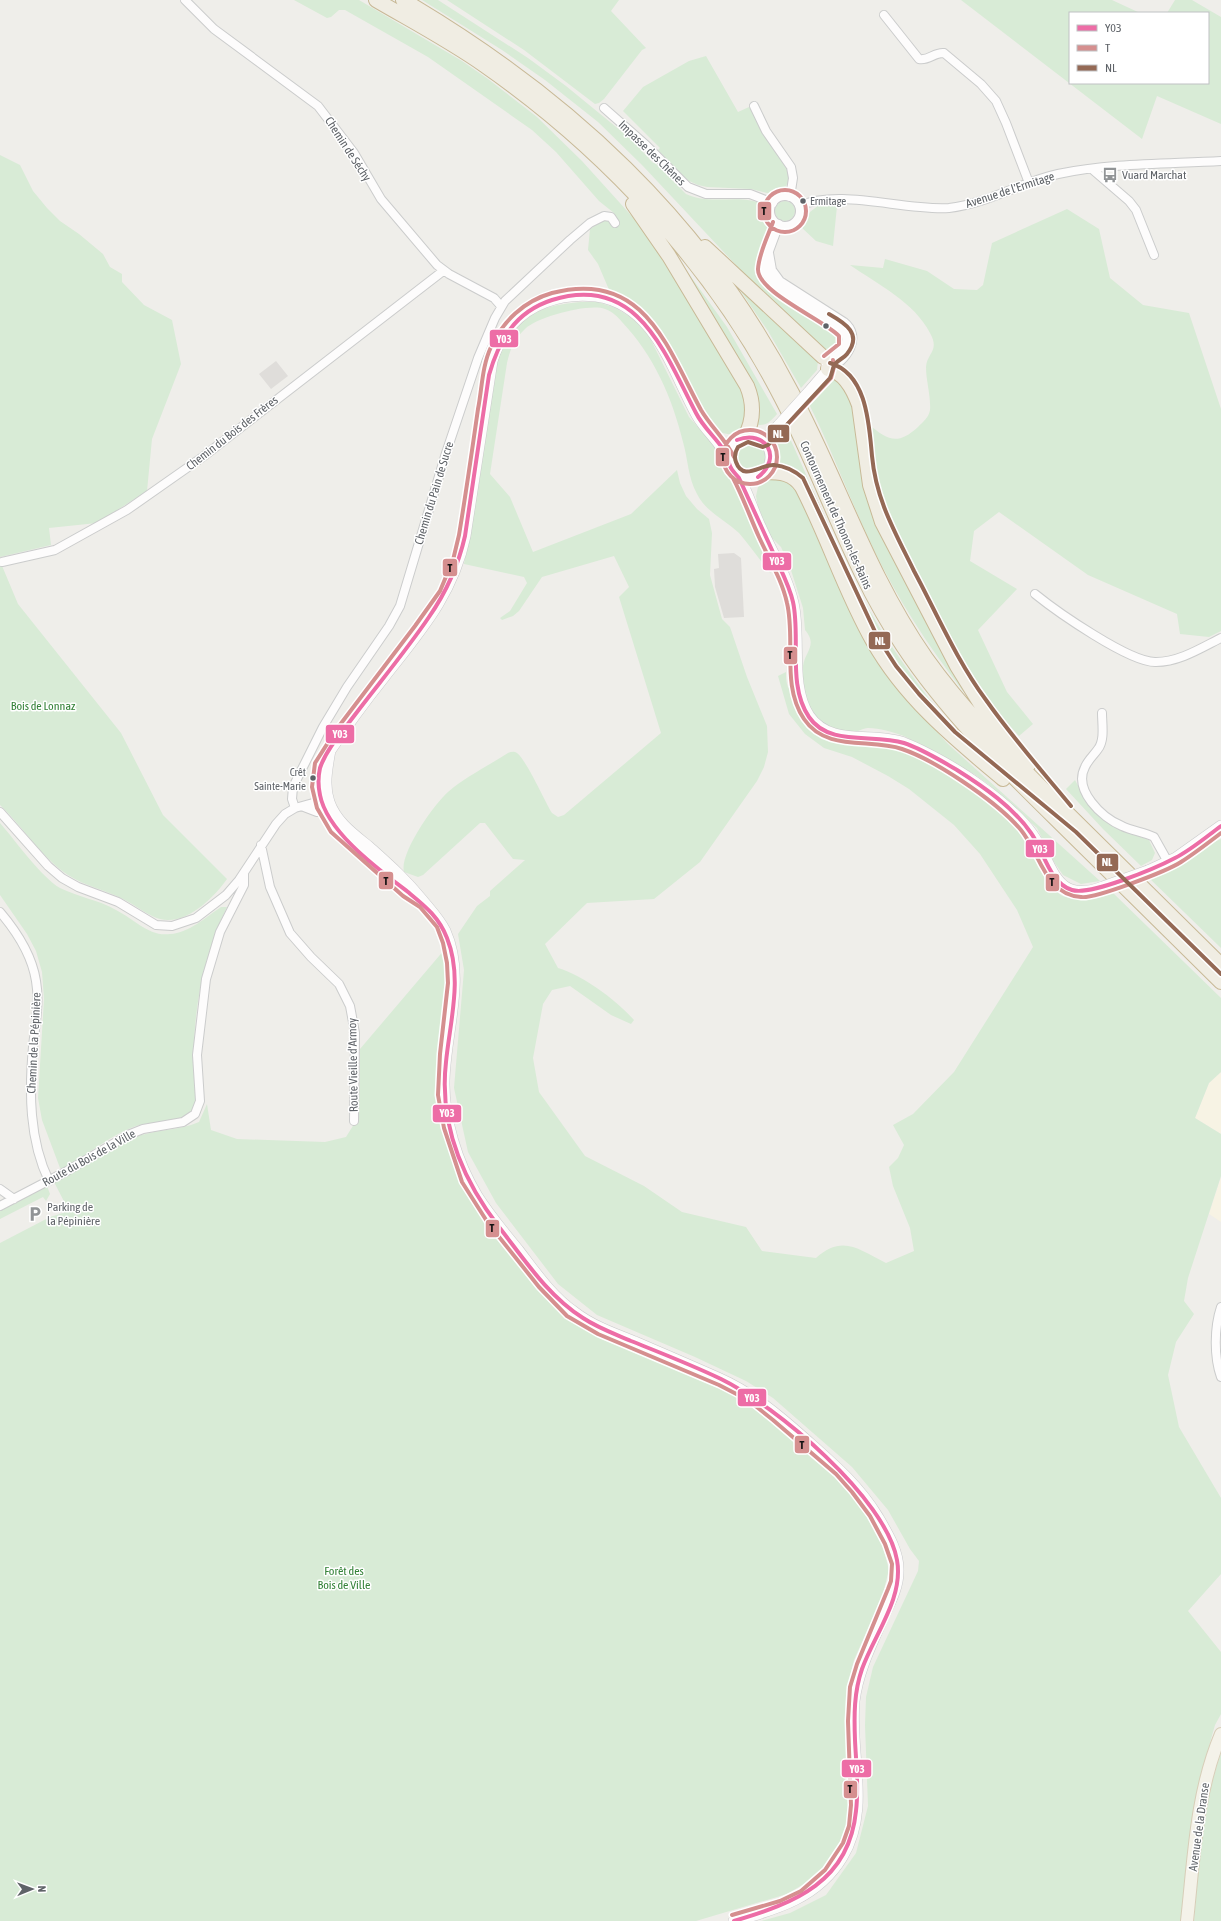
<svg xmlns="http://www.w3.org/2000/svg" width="1221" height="1921" font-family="'Asap Condensed',sans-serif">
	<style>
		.commercial { fill: #f7f3e4 }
		.industrial { fill: #dfddda }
		.green { fill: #d8ebd6 }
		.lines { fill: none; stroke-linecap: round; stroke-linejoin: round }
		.street-casing { stroke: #cbcccc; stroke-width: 10 }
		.secondary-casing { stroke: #cacacb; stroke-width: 12 }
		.primary-casing { stroke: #d7ceb8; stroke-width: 14 }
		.highway-casing { stroke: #c8b996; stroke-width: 16 }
		.street { stroke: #fdfcfc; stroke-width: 8 }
		.secondary { stroke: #fdfcfc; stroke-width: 11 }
		.primary { stroke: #f4f2e9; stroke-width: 12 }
		.highway { stroke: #f0ede3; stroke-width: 14 }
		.secondary-bridge-casing { stroke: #cacacb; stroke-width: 12; stroke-linecap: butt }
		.secondary-bridge { stroke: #fdfcfc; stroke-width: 11 }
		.bus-1-casing { stroke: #fff; stroke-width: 7 }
		.bus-2-casing { stroke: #fff; stroke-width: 7 }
		.bus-3-casing { stroke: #fff; stroke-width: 7 }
		.bus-1 { stroke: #ed6da6; stroke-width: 4 }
		.bus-2 { stroke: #d58f8f; stroke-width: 4 }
		.bus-3 { stroke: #946955; stroke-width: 4 }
		.bus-dot { fill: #5f6368; stroke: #fff; stroke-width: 1.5 }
		.labels { text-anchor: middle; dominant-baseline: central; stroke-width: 3; stroke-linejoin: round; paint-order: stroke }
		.bus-label { font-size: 11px; fill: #5f6368; stroke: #fff; text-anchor: start }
		.street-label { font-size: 12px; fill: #5f6368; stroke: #fff }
		.poi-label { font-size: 12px; fill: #5f6368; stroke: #fff; text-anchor: start }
		.park-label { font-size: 12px; fill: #348238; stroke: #fff }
		.line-badge { stroke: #fff; stroke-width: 1.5 }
		.badge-label { font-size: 11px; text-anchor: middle; font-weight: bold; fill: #fff }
		.pale-badge-label { font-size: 11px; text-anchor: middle; font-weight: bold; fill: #111 }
	</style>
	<rect width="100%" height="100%" fill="#efeeea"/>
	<path class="commercial" d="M1221,1072v62l-26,-16 14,-35z
		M1221,1177v45l-12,-8z"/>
	<path class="industrial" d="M276,361l12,15 -17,13 -12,-15z
		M734,553l7,5 3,59 -20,1 -9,-31 -1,-18 5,-1 -1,-14z"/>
	<path class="green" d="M294,0h65l103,61 26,18 49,38 45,44 56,62 16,23 84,137c8,17 7,30 4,48 -12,6 -21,3 -31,-5 -34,-48 -41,-111 -101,-134l-12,-28 -10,-14 2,-21 24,-16 -15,-12 -43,-49 -24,-22 -104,-73 -83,-47h-6l-8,7 -4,1z
		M422,0h16l90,58 38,28 66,54 21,23h2l31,31c25,12 54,-1 76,10l7,28 -9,29 2,15 10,13 27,18 9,10 17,10 10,2 6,4 2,5 -1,6 -8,8 -5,1 -9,-6 1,-2 -70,-64 -109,-116 -44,-43 -53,-42 -43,-30z
		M447,0h172l-8,11 35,37 -4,2 -38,49 -5,4 -4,1 -71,-54z
		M961,0h151l28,13h-70v70h138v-70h-41l8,-13h17l29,17v107l-64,-28 -15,43z
		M706,56l32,56 11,-5 40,61 -1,14 -3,6 -14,6 -20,-5 -44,-2 -9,-2 -9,-4 -8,-7 -23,-24 2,-2 -37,-37 20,-24 46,-26z
		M0,155l20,10 13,26 14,17 13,13 19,13 24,20 7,13 12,7v8l22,23 28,15 9,44 -29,75 -5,52 -50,32 -48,5 2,17 -51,12z
		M775 211a10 10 0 1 1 20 0a10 10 0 1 1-20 0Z
		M819,205l18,1 -4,40 -17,-5 -15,-14 9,-15z
		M1067,209l32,20 11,49 33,27 46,8 32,96v222l-12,6 -29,-3 -3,-20 -89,-39 -89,-63 -25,19 -4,30 47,28 -39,41 29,62 26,32 -14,12c-37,-41 -63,-87 -88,-136l-3,1 -37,-72 -15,-38 -8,-67c20,16 29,22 50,3 5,-5 11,-10 12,-17 1,-14 -4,-29 -4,-43 1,-14 14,-16 4,-34 -16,-31 -51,-48 -80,-68l33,3 2,-9 42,12 27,18 23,1 6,-5 9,-42z
		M676,256l51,71 50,87c-7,8 -11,13 -23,10l2,-10z
		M731,277l87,83 -1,10 -16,18 -33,-57z
		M580,302h18l18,6 16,10 13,13 5,7 39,79 34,38 4,15 7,8 23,54v6l14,36c-11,-14 -21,-28 -32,-41 -14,-13 -33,-21 -42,-39 -9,-16 -9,-35 -14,-52 -11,-45 -29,-86 -61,-120 -4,-5 -10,-11 -17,-13 -16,-6 -68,8 -80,20 -11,10 -15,21 -18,34l-17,111 20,23 23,55 98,-38 46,-44 3,13 6,13 11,13 12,10 3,14 -2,42 12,44 8,8 17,50 20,49 1,26 -4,15 -7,14 -57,81 -46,37 -67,4 -42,41 13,24c26,8 58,32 76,52l-3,4 -20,-9 -41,-29 -18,4 -9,14 -10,54 6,34 46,64 59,30 38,26 64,15 16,24 54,7c27,-24 43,-8 70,5l28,-12 -4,-23 -17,-42 -4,-19 9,-9 6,-13 -11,-20 20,-11 41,-42 79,-125 -16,-37 -37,-56 -26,-29 -45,-36 -21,-13 -36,-19 -28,-9 -19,-14 -16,-20 -11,-38 8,-4c0,5 0,10 2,15 2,3 5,6 8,9 8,13 11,29 24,37 22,14 51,7 74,13 13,3 25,11 36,17 34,19 65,40 92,69 34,37 16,86 89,59l110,107v74l-12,11 -14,35 26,16v42l-33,102 -4,23 10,13 -18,28 -8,33 11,52 42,71v76l-33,37 33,41v62l-6,11 -6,21 -14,64 -13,111h-421l29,-8 36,-18 30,-42 12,-47 -3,-81 1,-28 7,-30 45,-96 1,-10 -9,-12 -22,-39 -36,-43 -79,-69 -27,-17 -51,-24 -98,-42 -39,-31 -62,-81 -28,-51 -14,-64 10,-118 -6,-36 19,-28 13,-10v-5l35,-31 -12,-1 -28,-36h-5l-57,52 -5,2 -14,-5c-5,-18 30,-68 44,-80 17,-15 40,-26 60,-39 3,-1 6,-2 9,0 10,8 27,47 35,60l6,4 6,-2 97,-82 -42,-136 10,-10 -15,-31 -72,21 -23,34 -6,5 -11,4 -2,-2 10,-7 17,-28 -3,-6 -60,-13 31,-194c13,-47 36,-64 85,-68z
		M835,379l3,1 12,14 13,78 110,232c-34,-43 -65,-88 -90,-136 -28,-54 -48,-112 -75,-166l16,-18z
		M785,428c26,54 47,112 75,165 26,50 60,94 94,138l-22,-18 -52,-67 -75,-160 -31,-18 2,-9 1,-23z
		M734 457a16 16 0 1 1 32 0a16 16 0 1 1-32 0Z
		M768,478h18l15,17v6l48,109 54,85 45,49 152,137 -19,3 -18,-9 -11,-16 -15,-31 -49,-44 -14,-10 -70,-38c-12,-4 -24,-8 -36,-8 -5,0 -10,4 -15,4 -20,1 -39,-11 -46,-30 -4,-10 -5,-25 -4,-36 2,-14 15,-21 2,-36l-2,-22 -13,-41 -9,-20 -10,-10 -13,-30 -2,-11 2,-9z
		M0,561l18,43 103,129 42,82 64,64c-15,21 -46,52 -75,37 -10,-5 -19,-12 -29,-17 -18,-9 -38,-13 -55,-24 -27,-18 -45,-48 -68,-70z
		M1075,780l7,13 42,37 25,10 6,13 -3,7 -11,6 -38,-37 -37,-40z
		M0,823c15,17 41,54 60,65 18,9 39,12 56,22 18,9 33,27 54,24 19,-1 36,-17 51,-27h6c-22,46 -33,96 -33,147 -1,18 9,48 -6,61 -10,9 -31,7 -44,9 -24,4 -57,31 -79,44h-5l-18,-48 -4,-22 6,-99 -2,-27 -6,-21 -9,-17 -27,-39z
		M1221,839v109l-73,-71 31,-13 23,-17z
		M445,949l1,13 -1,39 -6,84 4,42 16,51 20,35 77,96 25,18 173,77 67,56 28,30 32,49 8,31 -7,27 -28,63 -8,33 -1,40 7,85 -7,26 -11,15 -20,19 -27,16 -91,27h-696v-678l50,-26 19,-6 -15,-29c26,-15 52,-32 79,-44 22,-9 45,-7 66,-16l8,-18 4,26 26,9 88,3 21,-5 13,-21 1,-67z
		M47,1186l3,8 -4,7 -3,-4 -43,22v-9z
		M1221,1753v168h-27c5,-56 8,-114 27,-168z"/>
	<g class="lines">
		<defs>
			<path id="street" d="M185,0l29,29 104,77 36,47 27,46 56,66 12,9 45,24 7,8
				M884,15l35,44c10,2 15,-7 25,-6l37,31 15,17 10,22 23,60
				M754,106l12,25 25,36 2,11 -3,19
				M604,108l42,37 42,42 18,7h44l23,9
				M1093,170l36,31 7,9 18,45
				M770 211a15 15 0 1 1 30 0a15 15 0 1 1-30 0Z
				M799,206c42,-18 104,5 150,2 38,-4 72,-26 109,-34 53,-11 109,-10 163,-13
				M779,224l-14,38 -1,8 11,16 65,42c16,12 -1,28 -13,33
				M769,253l3,17 8,11 64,41c19,15 2,40 -16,47
				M2,562l53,-12 72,-40 77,-54 239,-185
				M1035,594c21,17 95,69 121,68 23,0 45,-14 65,-24
				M1102,713c0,11 3,27 -4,36 -4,6 -10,11 -13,18 -12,23 17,51 37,59 10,5 22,6 32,11l14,25
				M304,807l13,5 12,-4
				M295,808l-3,-9 1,-12 30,-60 24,-40 42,-61 11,-20 46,-153 32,-95 17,-40 10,-17 65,-61 20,-17 14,-7 7,1 4,6
				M0,812l48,54 14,12 16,9 40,15 38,23 16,1 24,-8 30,-23 13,-15 37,-56 9,-10 10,-6 18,-5 13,-1
				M261,845l9,42 20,46 21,24 28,27 11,22 5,27 -1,88
				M0,912c17,20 32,43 36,69 4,23 -1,44 -3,66 -4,44 -4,93 16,134
				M0,1189l14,10
				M0,1206l67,-35 61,-36 15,-6 40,-7 12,-8 5,-13 -3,-46 9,-76 14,-47 24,-47v-12
				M1221,1307c-7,21 -7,50 0,70"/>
			<path id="secondary" d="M808,393l19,-22v-9
				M729 457a21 21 0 1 1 42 0a21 21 0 1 1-42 0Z
				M764,441l16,-17
				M738,475c9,16 14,34 22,51 11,25 27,50 33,77 8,34 -4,84 16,113 21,31 64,16 95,27 23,9 56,28 76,43 18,13 39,30 52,48 21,29 21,72 71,53
				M330,750c-3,18 -7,35 -1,52 7,20 24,32 40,45 20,18 36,32 53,53 8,10 17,19 23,31 21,46 0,101 -1,149 -1,39 13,83 33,116 12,19 27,37 41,54 17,22 33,46 56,62 18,14 40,22 61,30 28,12 56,24 83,36 34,15 60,37 87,61 27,24 53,46 72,77 10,17 22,36 21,56 0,15 -8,30 -14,43 -12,28 -26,55 -30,86 -5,52 17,109 -12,156 -24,40 -65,52 -108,64
				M327,755c18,-27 37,-53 57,-78 36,-46 69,-83 81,-141l27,-175c8,-27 26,-49 53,-59 16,-6 34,-8 51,-6 59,8 76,74 101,119 9,16 25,28 32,45
				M318,786l4,20 13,22 79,69
				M1148,871l28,-13 45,-32"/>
			<path id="primary" d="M1187,1921c7,-63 9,-128 34,-187"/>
			<path id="highway" d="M376,0c36,21 74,41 108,65 122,85 229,200 297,332 43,82 70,172 122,249 43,65 98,119 153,173 55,54 110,108 165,163
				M403,0c165,97 300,221 389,393 47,89 76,182 134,265 39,55 87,101 134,148 54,53 107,106 161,159
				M633,204l36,52 78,130c7,17 7,34 -2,51
				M705,247l118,110
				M828,369c17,3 26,22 31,36l11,80 12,37 75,144 23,37 49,61
				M765,472c15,0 28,1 37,15 26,50 43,105 71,154 32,57 81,97 130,138"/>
		</defs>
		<use href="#street" class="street-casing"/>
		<use href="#secondary" class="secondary-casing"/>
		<use href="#primary" class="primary-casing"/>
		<use href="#highway" class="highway-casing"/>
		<use href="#street" class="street"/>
		<use href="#secondary" class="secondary"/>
		<use href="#primary" class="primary"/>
		<use href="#highway" class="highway"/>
		<defs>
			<path id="secondary-bridge" d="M780,424l28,-31
				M1103,887l45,-16"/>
		</defs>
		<use href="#secondary-bridge" class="secondary-bridge-casing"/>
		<use href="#secondary-bridge" class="secondary-bridge"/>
		<defs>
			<path id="bus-1" d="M737,440c29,-11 46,18 21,37
				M734,1921c61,-18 115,-39 122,-110 3,-24 0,-48 -1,-71 -1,-25 -1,-48 7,-71 12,-34 42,-71 35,-109 -11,-62 -121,-154 -176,-181 -29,-14 -60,-26 -90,-38 -16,-7 -33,-13 -48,-23 -35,-22 -59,-59 -84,-91 -37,-48 -60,-104 -53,-165 4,-41 17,-84 1,-124 -8,-21 -22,-32 -39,-46 -30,-23 -81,-60 -88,-97 -2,-9 -2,-18 0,-27 6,-18 22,-36 34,-52 25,-33 52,-65 75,-99 18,-26 29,-50 36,-81l24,-161c10,-35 26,-63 63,-75 86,-27 113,54 144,113 7,14 19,24 27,36 4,6 5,12 7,17 2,5 6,8 9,12 11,24 22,48 33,72 7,17 17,34 21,52 8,36 -6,83 16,115 20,30 65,16 95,26 18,6 36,17 53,27 27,17 56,37 74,63 13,18 18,50 41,57 18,6 84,-22 103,-32 16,-8 31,-21 46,-32"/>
			<path id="bus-2" d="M764 211a21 21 0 1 1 42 0a21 21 0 1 1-42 0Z
				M773,222c-5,14 -14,31 -15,47 -1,23 66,51 81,67v8l-15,12
				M723 457a27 27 0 1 1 54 0a27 27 0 1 1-54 0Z
				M768,445l63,-67 3,-11 -1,-7
				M733,478c10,19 17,39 26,59 10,22 23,43 28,66 9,37 -6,82 17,116 22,33 66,19 98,30 21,7 42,20 60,32 21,14 43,30 59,49 19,23 24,65 60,67 14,2 86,-26 100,-35 14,-9 27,-19 40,-29
				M732,1915l48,-14 21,-10 24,-21 18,-27 6,-17 2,-21 -3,-84 2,-34 7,-23 31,-75 3,-8 1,-17 -7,-20 -15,-28 -18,-24 -16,-18 -63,-54 -25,-20 -29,-15 -121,-51 -31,-18 -28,-29 -51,-64 -26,-41 -18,-54 -6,-33 2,-41 8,-71 -1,-20 -4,-20 -6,-16 -17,-20 -17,-11 -72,-64 -14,-24 -5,-21 3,-24 21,-33 79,-104 25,-35 13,-31 6,-25c7,-42 13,-84 19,-126 4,-20 4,-43 13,-62 12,-26 33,-46 61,-54 92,-24 115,54 149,117 10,17 25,30 33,47"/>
			<path id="bus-3" d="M829,314c16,9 34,20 18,40 -3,4 -9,6 -12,10 -2,2 -3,10 -5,14l-62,67 -5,2 -15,-5 -10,5c-3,5 -4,10 -2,15 7,20 25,2 38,3 11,1 21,6 29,13l75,160 18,28 23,28 36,38 121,100 145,142
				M830,363c37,11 39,61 42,93 4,44 23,76 42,115 23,43 43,90 72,129 26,37 56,71 85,106"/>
		</defs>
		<use href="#bus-1" class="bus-1-casing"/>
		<use href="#bus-2" class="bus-2-casing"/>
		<use href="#bus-3" class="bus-3-casing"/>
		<use href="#bus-1" class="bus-1"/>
		<use href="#bus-2" class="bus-2"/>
		<use href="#bus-3" class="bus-3"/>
	</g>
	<defs>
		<symbol id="bus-bare" viewBox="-9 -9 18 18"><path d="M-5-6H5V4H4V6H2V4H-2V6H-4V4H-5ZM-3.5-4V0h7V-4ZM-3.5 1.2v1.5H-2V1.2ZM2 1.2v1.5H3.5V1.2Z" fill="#919496" stroke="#fff" stroke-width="2.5" paint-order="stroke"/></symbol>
		<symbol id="parking-bare" viewBox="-9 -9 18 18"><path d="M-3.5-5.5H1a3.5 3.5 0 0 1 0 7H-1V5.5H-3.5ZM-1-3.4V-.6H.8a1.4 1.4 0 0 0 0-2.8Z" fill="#919496" stroke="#fff" stroke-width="2.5" paint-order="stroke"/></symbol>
	</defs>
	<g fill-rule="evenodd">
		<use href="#bus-bare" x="1099" y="164" width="22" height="22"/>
		<use href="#parking-bare" x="24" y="1203" width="22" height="22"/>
	</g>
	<g class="bus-dot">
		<circle cx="803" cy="201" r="3.5"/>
		<circle cx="826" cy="326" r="3.5"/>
		<circle cx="313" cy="778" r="3.5"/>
	</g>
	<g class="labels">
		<g class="bus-label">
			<text x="810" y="201">Ermitage</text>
			<text x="306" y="772" text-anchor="end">Crêt<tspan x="306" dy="14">Sainte-Marie</tspan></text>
		</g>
		<g class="street-label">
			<text transform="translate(348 149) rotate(57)">Chemin de Séchy</text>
			<text transform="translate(652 153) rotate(44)">Impasse des Chênes</text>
			<text transform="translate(1010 190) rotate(-18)">Avenue de l'Ermitage</text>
			<text transform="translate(232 433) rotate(-38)">Chemin du Bois des Frères</text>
			<text transform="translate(434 493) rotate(-73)">Chemin du Pain de Sucre</text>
			<text transform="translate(836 515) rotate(66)">Contournement de Thonon-les-Bains</text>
			<text transform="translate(34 1043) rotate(-87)">Chemin de la Pépinière</text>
			<text transform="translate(353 1065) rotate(-91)">Route Vieille d'Armoy</text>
			<text transform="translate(89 1158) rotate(-29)">Route du Bois de la Ville</text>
			<text transform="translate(1199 1827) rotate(-82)">Avenue de la Dranse</text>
		</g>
		<g class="poi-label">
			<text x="1122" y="175">Vuard Marchat</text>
			<text x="47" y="1207">Parking de<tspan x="47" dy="14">la Pépinière</tspan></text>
		</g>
		<g class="park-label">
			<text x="43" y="706">Bois de Lonnaz</text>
			<text x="344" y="1571">Forêt des<tspan x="344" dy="14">Bois de Ville</tspan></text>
		</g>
	</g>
	<g class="line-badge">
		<rect x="757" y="201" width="15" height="20" rx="4" fill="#d58f8f"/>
		<rect x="489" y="329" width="30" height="19" rx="4" fill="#ed6da6"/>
		<rect x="767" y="424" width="23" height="19" rx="4" fill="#946955"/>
		<rect x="715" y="447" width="15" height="20" rx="4" fill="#d58f8f"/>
		<rect x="762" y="552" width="30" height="19" rx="4" fill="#ed6da6"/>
		<rect x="442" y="558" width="16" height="19" rx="4" fill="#d58f8f"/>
		<rect x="868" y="631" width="23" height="19" rx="4" fill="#946955"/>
		<rect x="783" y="646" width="15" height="19" rx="4" fill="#d58f8f"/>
		<rect x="325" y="724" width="30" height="20" rx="4" fill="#ed6da6"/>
		<rect x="1025" y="839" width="30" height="19" rx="4" fill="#ed6da6"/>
		<rect x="1096" y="853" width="23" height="19" rx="4" fill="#946955"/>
		<rect x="378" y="871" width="16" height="19" rx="4" fill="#d58f8f"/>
		<rect x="1045" y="873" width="15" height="19" rx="4" fill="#d58f8f"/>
		<rect x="432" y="1104" width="30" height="19" rx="4" fill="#ed6da6"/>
		<rect x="485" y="1219" width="15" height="19" rx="4" fill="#d58f8f"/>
		<rect x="737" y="1388" width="30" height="19" rx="4" fill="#ed6da6"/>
		<rect x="794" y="1435" width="16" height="19" rx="4" fill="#d58f8f"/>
		<rect x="841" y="1759" width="31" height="19" rx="4" fill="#ed6da6"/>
		<rect x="843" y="1780" width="15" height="19" rx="4" fill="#d58f8f"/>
	</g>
	<g class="badge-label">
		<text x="504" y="343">Y03</text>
		<text x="778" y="438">NL</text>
		<text x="777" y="565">Y03</text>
		<text x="880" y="645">NL</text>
		<text x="340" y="738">Y03</text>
		<text x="1040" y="853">Y03</text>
		<text x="1107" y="866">NL</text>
		<text x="447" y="1117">Y03</text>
		<text x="752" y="1402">Y03</text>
		<text x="857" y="1773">Y03</text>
	</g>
	<g class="pale-badge-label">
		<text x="764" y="215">T</text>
		<text x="723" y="461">T</text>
		<text x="450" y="572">T</text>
		<text x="790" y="659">T</text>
		<text x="386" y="885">T</text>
		<text x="1052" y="886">T</text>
		<text x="492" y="1232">T</text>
		<text x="802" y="1449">T</text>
		<text x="850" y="1793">T</text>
	</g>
	<rect x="1069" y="12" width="140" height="72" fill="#ffffff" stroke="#bfc1c3"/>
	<rect x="1077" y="25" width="20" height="6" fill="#ed6da6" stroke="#bfc1c3"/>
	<text x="1105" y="32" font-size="12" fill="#5f6368">Y03</text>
	<rect x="1077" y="45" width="20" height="6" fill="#d58f8f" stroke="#bfc1c3"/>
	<text x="1105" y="52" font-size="12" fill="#5f6368">T</text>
	<rect x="1077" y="65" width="20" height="6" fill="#946955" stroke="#bfc1c3"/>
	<text x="1105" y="72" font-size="12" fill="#5f6368">NL</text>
	<g transform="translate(32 1889) rotate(89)" stroke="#ffffff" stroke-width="3" paint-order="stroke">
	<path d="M0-3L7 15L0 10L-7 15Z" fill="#5f6368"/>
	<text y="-6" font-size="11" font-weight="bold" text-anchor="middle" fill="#5f6368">N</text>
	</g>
</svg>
